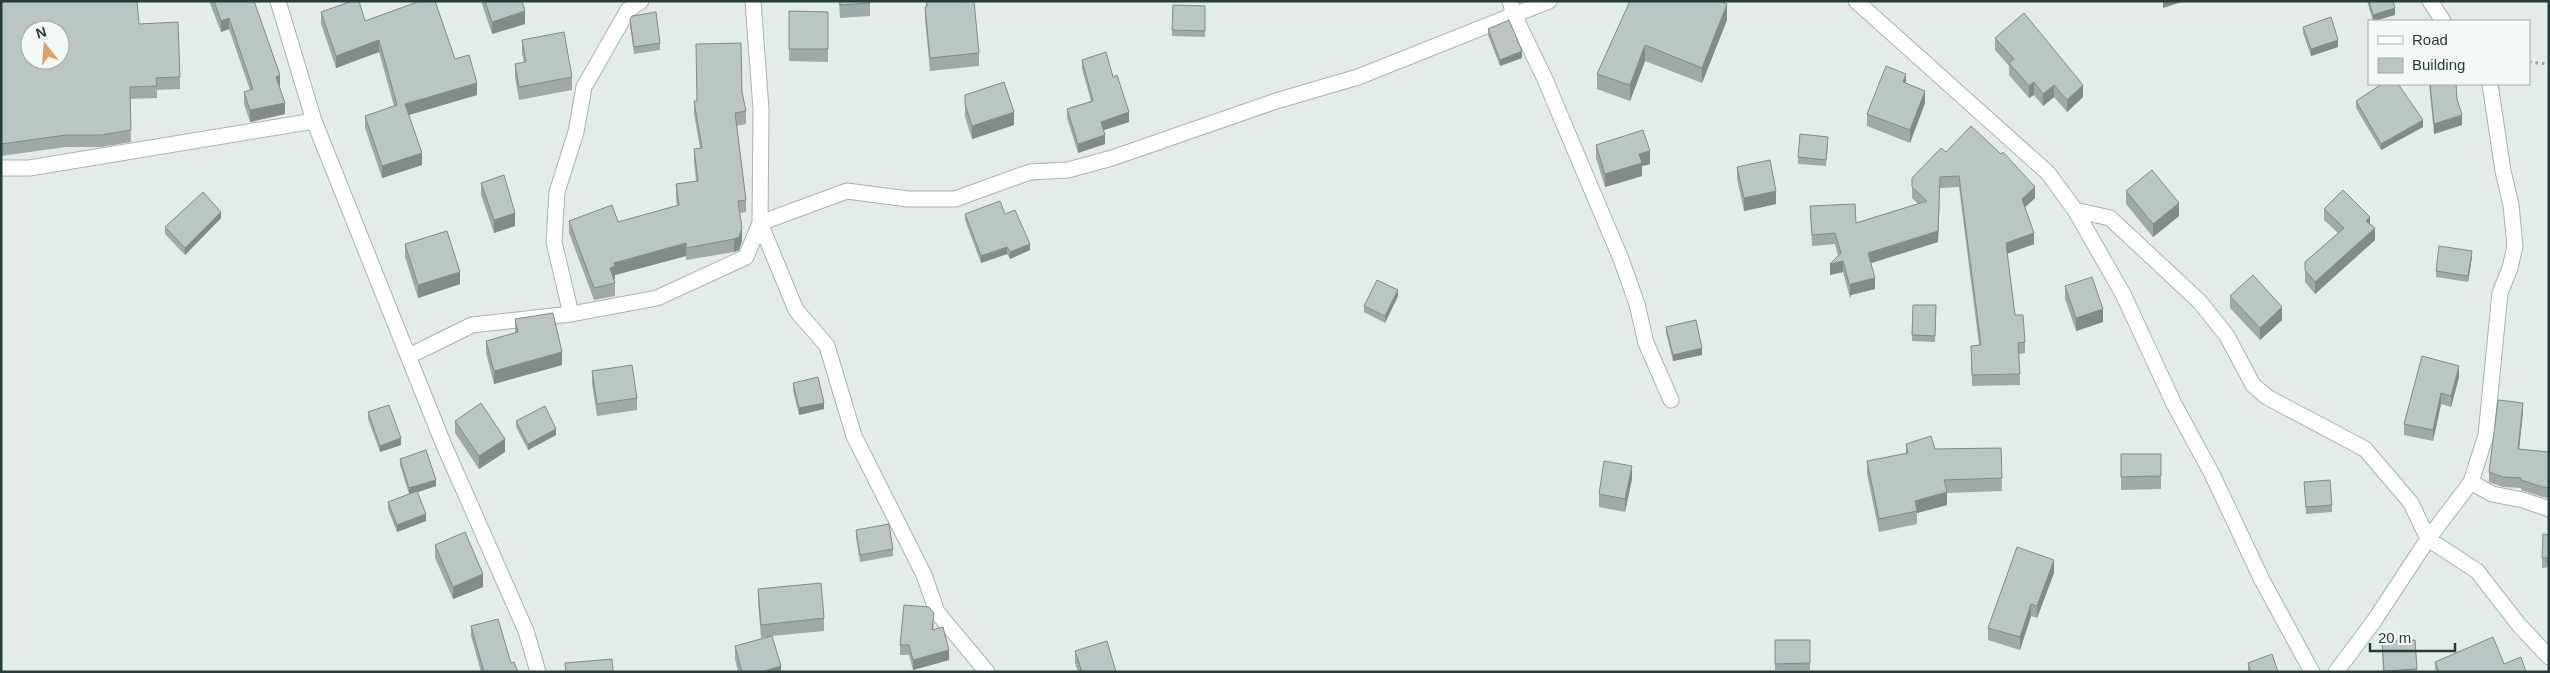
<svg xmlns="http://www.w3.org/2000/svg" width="2550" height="673" font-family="Arial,sans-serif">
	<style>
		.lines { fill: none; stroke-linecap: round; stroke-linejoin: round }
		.minor-casing { stroke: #a6b4b1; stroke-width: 17 }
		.path { stroke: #86ada7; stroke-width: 3; stroke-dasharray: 2.5 4; stroke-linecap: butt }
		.minor { stroke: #fff; stroke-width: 15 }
		.wall { fill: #9faaa8 }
		.shaded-wall { fill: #828b88 }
		.building { fill: #b9c6c3; stroke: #828b88; fill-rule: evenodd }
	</style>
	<rect width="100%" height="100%" fill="#e3ece9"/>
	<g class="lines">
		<defs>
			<path id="minor" d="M278,1l36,120 129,322 83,188 12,41
				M753,1l8,108 -1,114 36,87 31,36 27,90 70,139 13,37 50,60
				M1510,1l4,14 30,62 77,182 16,45 9,39 25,57
				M1856,1l192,172 27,37 35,8 90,84 27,34 26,49 14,12 98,52 46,54 17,36 49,32 42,54 30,32
				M2430,1l13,20
				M1,168h28l285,-47
				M2075,210l48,84 51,110 38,70 50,106 50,92
				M571,314l-17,-72 3,-50 19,-60 8,-45 44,-77 13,-9
				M409,356l63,-31 99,-11 86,-16 89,-41 14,-34 87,-32 61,8h47l75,-27 38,-2 44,-12 164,-57 82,-24 191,-76
				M2471,482l21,12 31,6 26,9
				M2336,672l38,-51 54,-82 43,-57 15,-47 14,-142 10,-25 5,-22 -4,-41 -8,-34 -13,-87"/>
		</defs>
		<use href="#minor" class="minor-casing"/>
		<path class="path" d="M2529,62l20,2"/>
		<use href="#minor" class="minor"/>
	</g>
	<path class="wall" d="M1,1l138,23 41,53v12l-23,1v8l-27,1 1,43 -30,5h-35l-65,9z
		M209,1h45l26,86 5,27 -35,8 -6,-18v-12l6,-2 -21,-61 -8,3z
		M481,1h41l3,23 -33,10z
		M839,1h31v15l-30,2z
		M926,1h35l18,52v13l-49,5 -5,-52v-12l1,-1z
		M1630,1l97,19 -25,63 -57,-22 -15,40 -33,-12v-15z
		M2367,1h26l2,14 -22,6z
		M1173,5l32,1v31l-33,-1z
		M789,11l39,1v50l-39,-1z
		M321,12l44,9 90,38 22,36 -68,20 13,50 -40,13 -17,-50v-12l29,-10 -15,-54 -43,16 -15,-44z
		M630,19l30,24v7l-26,4 -4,-28z
		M2303,27l35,20 -27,9 -8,-23z
		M1488,29l34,29 -22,8 -12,-31z
		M1995,38l88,59 -16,15 -13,-15 -11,9 -9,-11 -5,3 -20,-23v-9l-14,-16z
		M522,40l50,37v13l-53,10 -4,-23v-13l9,-1 -2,-10z
		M1082,60l31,17 16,45 -26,8 2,14 -27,9 -11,-35v-9l24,-8 -9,-32z
		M1906,83l19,20 -15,40 -43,-17v-12z
		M2429,84h27l1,15 5,26 -28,9z
		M742,92l4,19v13l-9,2 9,74v12l-6,1 2,28 -3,9 -5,2 -48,8v-4l-71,19v4h-1l1,4v13l-21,4 -25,-67v-12l49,1 59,-16 -1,-9v-13l20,-3 -2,-19v-13l6,-1 -6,-34v-13z
		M965,95l49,30 -42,14 -7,-22z
		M2356,101l67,26 -42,23 -25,-42z
		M1828,144l-2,22 -28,-2v-7z
		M1596,145l54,19 -8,2v10l-37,11 -9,-29z
		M1946,152l89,46 -10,9 9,37 -27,10 8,61 10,27v11l-6,1 1,31 -48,1 -1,-40 8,-1 -20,-158 -19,1 -2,54 -67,21 4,26 -24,6 -1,3 -7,-26 -13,3 8,-19 -3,-12 -23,2 -2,-40 46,17 62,-19 -6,-6v-20z
		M1737,167l39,37 -32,7 -7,-32z
		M481,183l34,43 -21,7 -13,-38z
		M2126,191l53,25 -26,21 -27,-33z
		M2324,209l46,15 5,16 -60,54 -10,-12v-20l33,-29 -14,-13z
		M965,214h40l25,36 -20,9 -3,-5 -26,9 -16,-43z
		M221,218l-36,37 -20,-21v-7z
		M405,244l55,40 -42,14 -13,-41z
		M2472,257l-4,25 -32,-5v-6z
		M2065,286l38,36 -27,9 -11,-32z
		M1398,296l-13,27 -21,-11v-6z
		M2230,296l52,24 -22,20 -30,-32z
		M1913,305h23l-1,37 -23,-1z
		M515,319l47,46 -68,19 -8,-31v-12l29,-8z
		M1666,327l36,28 -29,6 -7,-28z
		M592,371l45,27v12l-40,6 -5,-32z
		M2459,377l-8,30 -10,-3 -8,37 -29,-6v-11z
		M793,383l31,26 -25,6 -6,-25z
		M368,412l33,33 -21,7 -12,-33z
		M2523,412l-4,37 30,3v46l-6,-1 -22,-7v-2l-18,-1 -14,-5v-10z
		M455,421l50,31 -26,17 -24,-36z
		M516,421l40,14 -28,15 -12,-23z
		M1906,444l29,5 66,-1 1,43 -55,2v12l-30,8v11l-38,8 -12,-58v-13l39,-7z
		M2121,454h40v35l-40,1z
		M400,459l36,27 -19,6 9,29 -29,11 -9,-23v-7l21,-8 -9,-29z
		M1632,479l-7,33 -26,-5v-13z
		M2304,482l28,23v7l-26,2z
		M856,530l37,19v7l-33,6 -4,-25z
		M2549,535v32l-7,1v-10z
		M435,545l48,42 -30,12 -18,-41z
		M2054,573l-17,45 -6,-2 -11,34 -32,-10v-12z
		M758,589l66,29v13l-52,5 9,36h-43l-3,-13v-13l33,-9 -7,1 -3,-36z
		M934,623l-1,7 16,30 -36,10 -4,-15h-9v-10z
		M471,626l40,37 7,9h-37l-10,-36z
		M1775,640h35v30h-35z
		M2415,640l2,32h-34l-1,-30z
		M1075,651l41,21h-38l-3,-9z
		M2435,662l69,2 22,8h-90l-1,-4z
		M2248,663l30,9h-30z"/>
	<path class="shaded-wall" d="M2163,1h22l-22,7z
		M1727,4v16l-25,63v-15z
		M2395,8v7l-22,6v-6z
		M525,11v13l-33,10v-12z
		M229,18v11l-8,3v-11z
		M379,40v12l-43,16v-12z
		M2338,40v7l-27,9v-7z
		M1645,45v16l-15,40v-16z
		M1522,51v7l-22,8v-6z
		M1906,74v13l-3,-5z
		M280,75v12l-4,-10z
		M2034,82v13l-5,3v-12z
		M477,83v12l-72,21v-12z
		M2054,85v12l-11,9v-12z
		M2083,85v12l-16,15v-12z
		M1925,91v12l-15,40v-13z
		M285,103v11l-35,8v-12z
		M1014,112v13l-42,14v-13z
		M1129,112v10l-28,9v-9z
		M2462,115v10l-28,9v-10z
		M2423,120v7l-42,23v-6z
		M1105,135v9l-27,9v-9z
		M1650,151v13l-8,2v10l-37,11v-13l34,-20z
		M422,153v12l-40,13v-12z
		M2035,187v11l-13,12v-11z
		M1940,188l-2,54 -70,22v-11l70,-22z
		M1776,191v13l-32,7v-13z
		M2179,203v13l-26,21v-13z
		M221,212v6l-36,37v-7z
		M515,213v13l-21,7v-13z
		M2370,217v12l-4,-8z
		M742,228v13l-3,9 -5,2v-13z
		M2375,228v12l-60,54v-12z
		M2034,233v11l-28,10v-11z
		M686,243v13l-71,19v4l-5,2v-13l4,-5z
		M1030,244v6l-20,9v-7z
		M1007,247v7l-26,9v-7z
		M2472,251v6l-4,25v-6z
		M1843,261v11l-13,3v-11z
		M460,272v12l-42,14v-13z
		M1875,278v11l-24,6 -1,3v-11l1,-3z
		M1398,290v6l-13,27v-7z
		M2282,307v13l-22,20v-12z
		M2103,309v13l-27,9v-13z
		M1702,348v7l-29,6v-6z
		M562,352v13l-68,19v-13z
		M2459,366v11l-8,30v-11z
		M2441,393v11l-8,37v-11z
		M824,403v6l-25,6v-7z
		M2523,403v9l-5,47v-10z
		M556,429v6l-28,15v-6z
		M401,438v7l-21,7v-6z
		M505,439v13l-26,17v-13z
		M1632,466v13l-7,33v-13z
		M436,480v6l-27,9v-7z
		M1947,492v13l-30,8 -2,-12z
		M426,514v7l-29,11v-7z
		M2054,560v13l-17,45v-12z
		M483,574v13l-30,12v-12z
		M2031,604v12l-11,34v-13z
		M949,650v10l-36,10v-10z
		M781,666v6h-20z"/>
	<path class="building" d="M1,1h136l2,23 39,-2 2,55 -24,1 1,8 -27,1 1,43 -30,5h-35l-65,9zM30,30h30v30h-30z
		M214,1h40l26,74 -4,2 9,26 -35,7 -6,-18 9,-3 -24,-71 -8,3z
		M352,1h7l6,20 55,-20h15l20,58 14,-4 8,28 -72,21 17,49 -40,13 -17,-50 32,-11 -18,-65 -43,16 -15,-44z
		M485,1h37l3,10 -33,11z
		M840,1h30v2l-30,2z
		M927,1h34v1l13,-1 5,52 -49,5 -5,-51 2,-1z
		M1630,1h89l8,3 -25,64 -57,-23 -15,40 -33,-11z
		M2369,1h24l2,7 -22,7z
		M1173,5l32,1v25l-33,-1z
		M789,11l39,1v37h-39z
		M656,12l4,31 -26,4 -4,-28 2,-3z
		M2024,13l59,72 -16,15 -13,-15 -11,9 -9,-12 -5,4 -20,-23 5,-4 -19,-21z
		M2331,17l7,23 -27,9 -8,-22z
		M1509,20l13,31 -22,9 -12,-31z
		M564,32l8,45 -53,10 -4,-23 11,-2 -4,-22z
		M741,43l1,49 4,19 -11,2 11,87 -8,1 4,27 -3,9 -5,2 -48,9v-5l-72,20 1,3 -5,2 5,15 -21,5 -25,-67 43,-16 6,17 61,-17 -3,-21 22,-3 -4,-32 8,-1 -8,-47h3l-1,-57z
		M1106,52l7,25 4,-2 12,37 -28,10 4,13 -27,9 -11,-35 26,-8 -11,-41z
		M1886,66l20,8 -3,8 22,9 -15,39 -43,-16z
		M1004,82l10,30 -42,14 -7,-22v-9z
		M2382,84h16l25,36 -42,24 -25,-43z
		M2430,84h26l1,15 5,16 -28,9z
		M1971,126l30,28 2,-2 32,35 -13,12 12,34 -28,10 9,72h8l2,27 -7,1 2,31 -48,1 -1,-29 10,-1 -22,-169 -19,1 -2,54 -70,22 7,25 -24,6 -1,3 -7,-26 -13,3 11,-11 -6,-20 -23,2 -2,-29 45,-2 1,19 71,-22 -15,-14v-9l29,-30 5,4z
		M1643,130l7,21 -11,3 3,9 -37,11 -9,-29z
		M1800,134l28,3 -2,23 -28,-3z
		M1770,160l6,31 -32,7 -7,-31z
		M2152,170l27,33 -26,21 -27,-33z
		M504,175l11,38 -21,7 -13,-37z
		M2343,190l27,27 -4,4 9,7 -60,54 -10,-12v-8l39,-34 -20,-19z
		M203,192l18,20 -36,36 -20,-21z
		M1000,201l5,13 10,-4 15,34 -20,8 -3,-5 -26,9 -16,-42z
		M447,231l13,41 -42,13 -13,-41z
		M2439,246l33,5 -4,25 -32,-5z
		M2253,275l29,32 -22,21 -30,-32z
		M2092,277l11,32 -27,9 -11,-32z
		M1377,280l21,10 -13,26 -21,-10z
		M1913,305h23l-1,31 -23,-1z
		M553,313l9,39 -68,19 -8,-30 32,-9 -3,-13z
		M1696,320l6,28 -29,7 -7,-28z
		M2422,356l37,10 -8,30 -10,-3 -8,37 -29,-6z
		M632,365l5,33 -40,6 -5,-33z
		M818,377l6,26 -25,5 -6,-25z
		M2498,400l25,3 -5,46 31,3v36l-6,-1 -22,-7v-2l-18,-1 -14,-5z
		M481,403l24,36 -26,17 -24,-35z
		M389,405l12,33 -21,8 -12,-34z
		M545,406l11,23 -28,15 -12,-23z
		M1931,436l4,13 66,-1 1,30 -58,2 3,12 -32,9 2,10 -38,8 -12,-58 41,-8 -2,-9z
		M426,450l10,30 -27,8 -9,-29z
		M2121,454h40v22l-40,1z
		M1604,461l28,5 -7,33 -26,-5z
		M2330,480l2,25 -26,2 -2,-25z
		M417,491l9,23 -29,11 -9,-23z
		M889,524l4,25 -33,6 -4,-25z
		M465,532l18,42 -30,13 -18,-42z
		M2543,534l6,1v23h-7z
		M2017,547l37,13 -17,46 -6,-2 -11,33 -32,-9z
		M821,583l3,35 -63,7 -3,-36z
		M904,605l25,2 5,6 -2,17 11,-3 6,23 -36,10 -4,-15h-9z
		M498,619l13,44 3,-1 4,10h-34l-13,-46z
		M772,636l9,30 -20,6h-19l-7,-26z
		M2493,637l11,27 17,-7 5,15h-87l-4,-10z
		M1775,640h35v23l-35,1z
		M2415,640l2,29 -33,2 -2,-29z
		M1107,641l9,31h-34l-7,-21z
		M2272,654l6,18h-27l-3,-9z
		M612,659l1,13h-47l-1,-9z"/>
	<rect width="2550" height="673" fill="none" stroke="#243c3a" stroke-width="5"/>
	<rect x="2368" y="20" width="162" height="65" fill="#f4f9f7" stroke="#a1adab"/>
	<rect x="2378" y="36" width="25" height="8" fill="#ffffff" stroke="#a1adab"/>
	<text x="2412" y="45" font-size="15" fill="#243c3a">Road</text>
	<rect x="2378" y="58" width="25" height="15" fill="#b9c6c3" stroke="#a1adab"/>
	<text x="2412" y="70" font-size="15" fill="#243c3a">Building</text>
	<g transform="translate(45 45) rotate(343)"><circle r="24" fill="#f4f9f7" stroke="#a1adab"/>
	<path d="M0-4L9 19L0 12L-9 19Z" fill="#e89b65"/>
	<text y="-8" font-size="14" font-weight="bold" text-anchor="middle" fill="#243c3a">N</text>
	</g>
	<path d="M2370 643v8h85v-8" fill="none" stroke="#243c3a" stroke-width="2.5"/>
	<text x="2378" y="643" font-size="15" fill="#243c3a" stroke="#f4f9f7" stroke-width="4" paint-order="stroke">20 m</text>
</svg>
